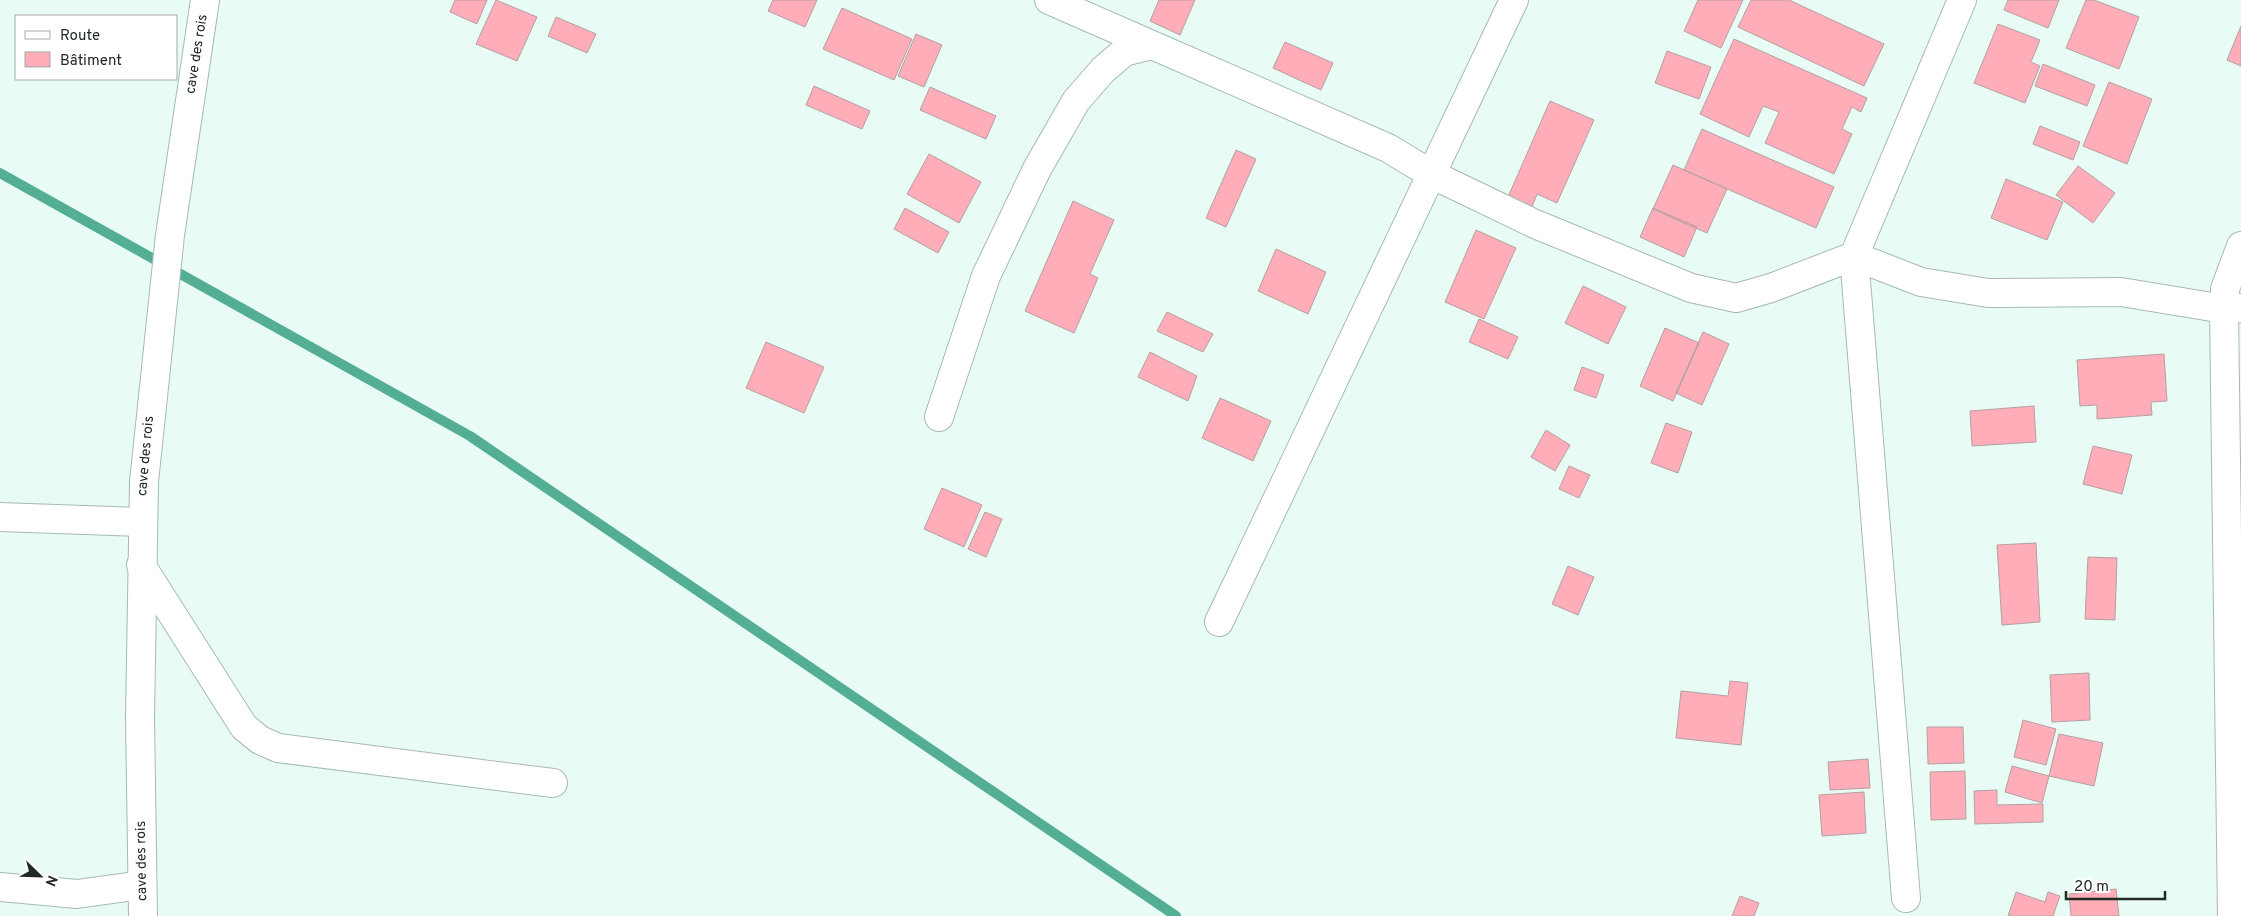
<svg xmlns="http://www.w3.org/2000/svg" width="2241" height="916" font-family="Overpass,sans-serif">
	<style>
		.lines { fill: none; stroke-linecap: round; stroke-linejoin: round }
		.stream { stroke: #53ae95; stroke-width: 10 }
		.building { fill: #ffadb8; stroke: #b3a0a2 }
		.minor-casing { stroke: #a7b9b3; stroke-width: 30 }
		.tertiary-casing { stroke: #a7b9b3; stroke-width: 30 }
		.minor { stroke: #fff; stroke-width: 28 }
		.tertiary { stroke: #fff; stroke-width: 28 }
		.labels { text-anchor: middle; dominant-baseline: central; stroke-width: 5; stroke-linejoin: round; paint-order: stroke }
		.street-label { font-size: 14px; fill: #212826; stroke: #fff }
	</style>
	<rect width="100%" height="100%" fill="#e8fcf5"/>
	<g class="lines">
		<path class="stream" d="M0,173l470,263 706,480"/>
	</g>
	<path class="building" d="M455,0h32l-10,24 -27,-12z
		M496,0l41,17 -20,44 -41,-17z
		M773,0h44l-12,27 -37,-16z
		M1159,0h36l-15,35 -30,-14z
		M1698,0h45l-22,48 -37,-17z
		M1751,0h38l95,44 -20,42 -126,-59z
		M2008,0h51l-11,28 -44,-18z
		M2086,0h8l45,17 -20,52 -53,-21z
		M842,8l70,31 -18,41 -71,-31z
		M556,17l40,17 -9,19 -39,-17z
		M1998,24l42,16 -9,22 9,4 -15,37 -51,-20z
		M2241,26v40l-14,-6z
		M916,34l26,11 -18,42 -26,-11z
		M1734,39l133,59 -6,14 -9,-5 -10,22 10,5 -18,40 -69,-31 14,-31 -16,-6 -14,31 -49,-23z
		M1285,42l48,21 -12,27 -48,-22z
		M1667,51l44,16 -12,32 -44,-16z
		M2043,64l52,21 -8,21 -52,-20z
		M2109,82l43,17 -25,65 -44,-18z
		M814,86l56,25 -8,18 -56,-24z
		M930,87l66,29 -10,23 -66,-29z
		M1550,101l44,19 -37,83 -20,-9 -5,13 -24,-10z
		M2040,126l40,16 -7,18 -40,-16z
		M1702,129l132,58 -18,41 -132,-58z
		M1236,150l20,9 -30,68 -20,-9z
		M929,154l52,28 -22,41 -52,-29z
		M1673,165l54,24 -20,44 -54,-24z
		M2078,166l37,27 -22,30 -37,-28z
		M2006,179l57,23 -16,38 -56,-22z
		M1073,201l41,19 -24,54 8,4 -24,55 -49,-22z
		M905,208l44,24 -11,21 -44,-24z
		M1653,208l44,19 -13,30 -44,-20z
		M1476,230l40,18 -32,71 -39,-17z
		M1276,249l50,23 -18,42 -50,-23z
		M1583,286l43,21 -18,37 -43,-21z
		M1167,312l46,22 -10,18 -46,-21z
		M1479,319l39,18 -10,22 -39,-17z
		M1665,328l34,15 -26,58 -33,-15z
		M1703,332l26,12 -27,61 -26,-12z
		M766,342l58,25 -20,46 -58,-25z
		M1150,352l47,24 -9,25 -50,-24z
		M2164,354l3,47 -16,1 1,13 -55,4v-14l-17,1 -3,-46z
		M1582,367l22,8 -8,23 -22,-8z
		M1220,398l51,23 -18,40 -51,-23z
		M2034,406l2,36 -64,4 -2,-35z
		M1666,423l26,9 -14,41 -27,-10z
		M1546,430l24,15 -15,26 -24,-14z
		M2093,446l39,9 -10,39 -39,-10z
		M1569,466l21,9 -11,23 -20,-9z
		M942,488l40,17 -18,42 -40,-18z
		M985,512l17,7 -16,38 -18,-8z
		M2036,543l4,79 -38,3 -5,-80z
		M2088,557l29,1 -2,62 -30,-1z
		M1568,566l26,11 -16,38 -26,-11z
		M2089,673l1,47 -38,2 -2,-47z
		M1730,681l18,2 -7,62 -65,-7 5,-47 47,5z
		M2023,720l33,9 -10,36 -32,-8z
		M1927,727h36l1,36 -36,1z
		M2059,734l44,9 -9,43 -45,-10z
		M1868,759l2,29 -40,2 -2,-28z
		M2012,766l37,10 -7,27 -37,-11z
		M1965,771l1,48 -35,1 -1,-48z
		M1997,790v15l46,-1v18l-68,2 -1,-33z
		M1864,792l2,41 -44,3 -3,-41z
		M2116,889l3,27h-48l-2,-22z
		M2016,892l29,10 3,-10 12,4 -7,20h-45z
		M1740,896l19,7 -5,13h-22z"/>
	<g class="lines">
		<defs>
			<path id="minor" d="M1049,0l103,45
				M939,417l47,-141 51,-107 39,-68 27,-31 21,-18 28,-7 236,103 43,26 104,50 156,64 45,10 35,-10 83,-32 67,26 67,11 133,-1 103,17 17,-1
				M0,517l141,5
				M141,565l103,162 16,13 18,8 275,35
				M1219,622l295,-622
				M0,887l77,7 65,-9
				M1906,898l-52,-642 108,-256
				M2232,916l-8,-607 1,-20 16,-43"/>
			<path id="tertiary" d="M143,916l-3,-198 4,-236 26,-247 35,-235"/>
		</defs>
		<use href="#minor" class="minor-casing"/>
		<use href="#tertiary" class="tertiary-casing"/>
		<use href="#minor" class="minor"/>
		<use href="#tertiary" class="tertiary"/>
	</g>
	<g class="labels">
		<g class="street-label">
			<text transform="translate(197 54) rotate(-81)">cave des rois</text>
			<text transform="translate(146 456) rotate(-85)">cave des rois</text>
			<text transform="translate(142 861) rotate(-91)">cave des rois</text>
		</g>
	</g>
	<rect x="15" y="15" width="162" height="65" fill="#ffffff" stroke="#a6a9a8"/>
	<rect x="25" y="31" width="25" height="8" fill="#ffffff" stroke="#a6a9a8"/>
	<text x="60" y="40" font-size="15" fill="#212826">Route</text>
	<rect x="25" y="52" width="25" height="15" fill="#ffadb8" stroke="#a6a9a8"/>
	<text x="60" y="65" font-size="15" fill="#212826">Bâtiment</text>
	<g transform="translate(40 876) rotate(113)" stroke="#ffffff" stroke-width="4" paint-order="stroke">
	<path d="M0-4L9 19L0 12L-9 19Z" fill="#212826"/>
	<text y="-8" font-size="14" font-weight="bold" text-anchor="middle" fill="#212826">N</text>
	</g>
	<path d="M2066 891v8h99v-8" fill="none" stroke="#212826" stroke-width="2.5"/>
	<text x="2074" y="891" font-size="15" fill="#212826" stroke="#ffffff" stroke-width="4" paint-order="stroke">20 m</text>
</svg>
